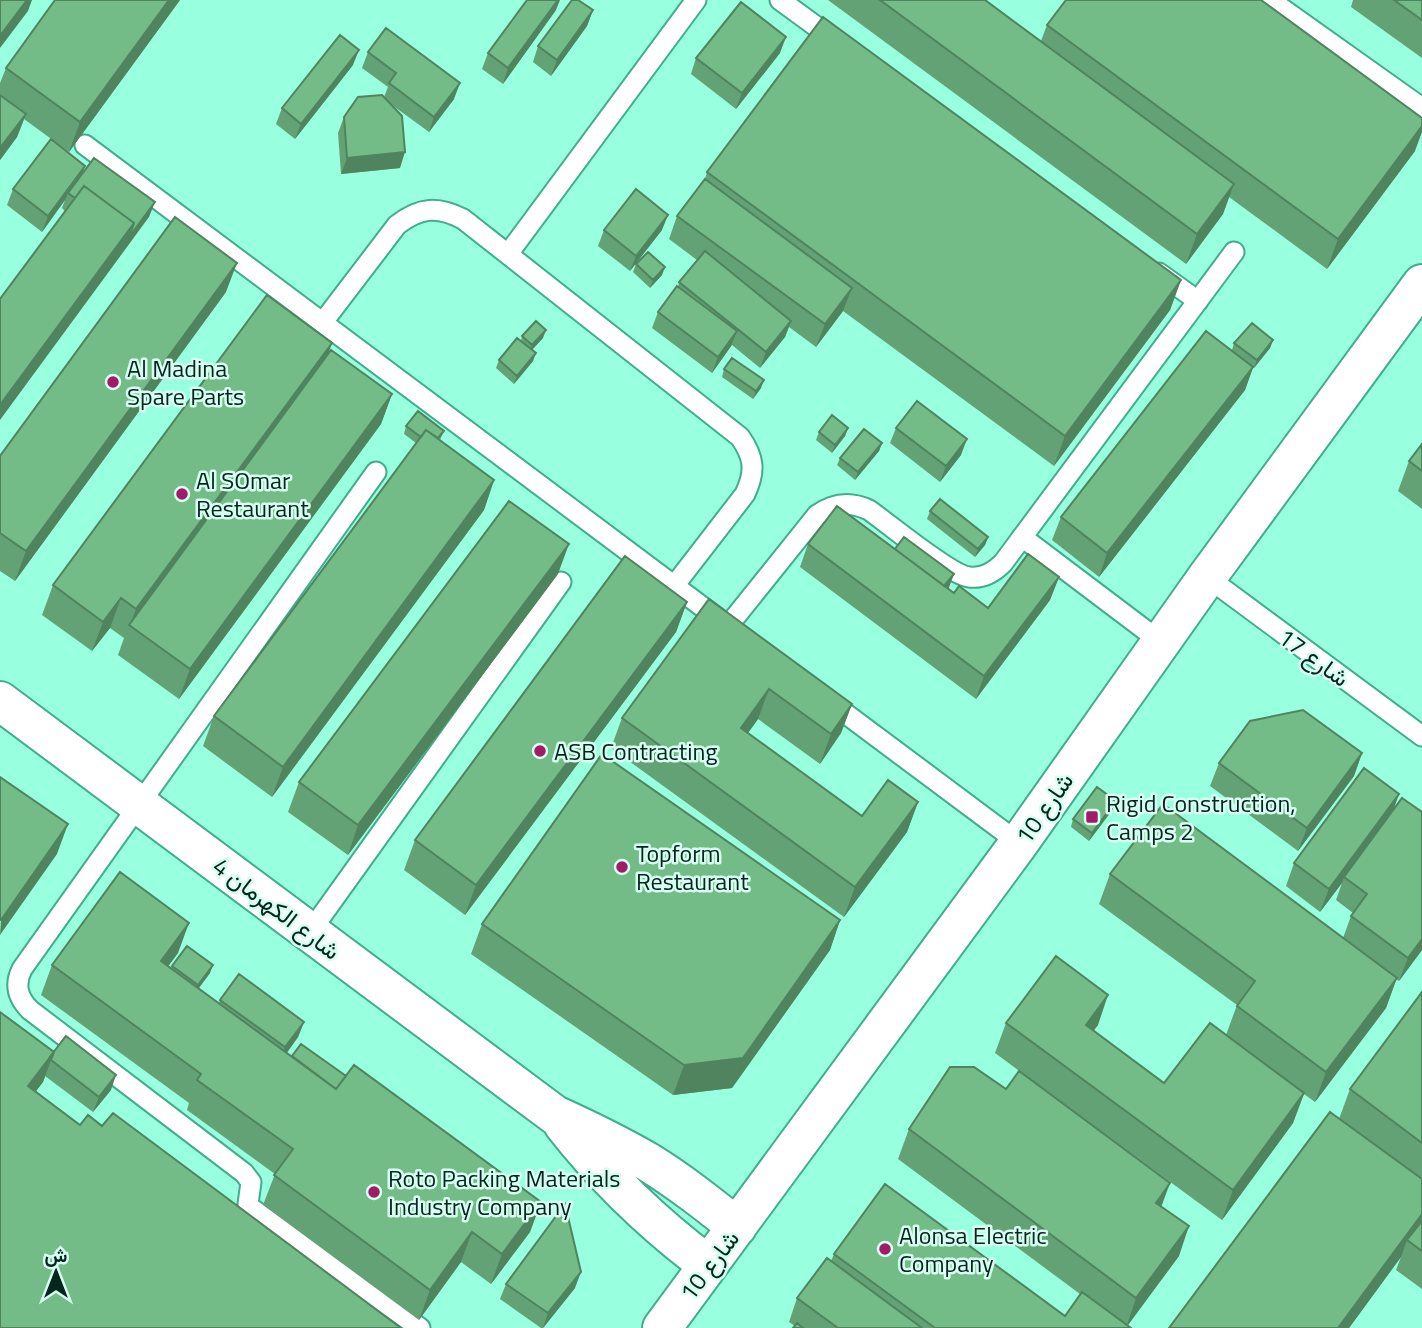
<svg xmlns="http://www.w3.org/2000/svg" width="1422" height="1328" font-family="'Titillium Web',Vazirmatn,sans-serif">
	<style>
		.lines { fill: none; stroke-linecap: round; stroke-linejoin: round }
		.service-casing { stroke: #42ac8f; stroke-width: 23 }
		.minor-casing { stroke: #42ac8f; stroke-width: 42 }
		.service { stroke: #fff; stroke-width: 19 }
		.minor { stroke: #fff; stroke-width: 38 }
		.wall { fill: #63a274 }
		.shaded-wall { fill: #50845e }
		.building { fill: #73bc87; stroke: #50845e; stroke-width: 2 }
		.poi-dot { fill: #a21b68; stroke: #d8fef1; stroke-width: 2.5 }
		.labels { text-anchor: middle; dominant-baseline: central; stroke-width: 5; stroke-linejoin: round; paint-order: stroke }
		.poi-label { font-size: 24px; fill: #04261d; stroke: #d8fef1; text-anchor: start }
		.street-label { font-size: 24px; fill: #04261d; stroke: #d8fef1 }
	</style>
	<rect width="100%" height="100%" fill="#98ffdf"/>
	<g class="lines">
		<defs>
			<path id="service" d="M780,0l56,41
				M1270,0l152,108
				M85,145l639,478
				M508,254l188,-254
				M1159,273l39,28
				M323,322l74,-97c23,-18 41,-19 66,-6l277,218c14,20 16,34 5,57l-71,92
				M376,472l-354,497c-8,16 -4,29 8,41l214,163 7,9 -3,22 3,4 169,120
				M1022,537l139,105
				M1207,577l215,159
				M728,626l89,-111c17,-12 33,-14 52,-5 20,14 81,65 100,67 14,2 25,-5 34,-14l231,-311
				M826,699l193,144
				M310,932l251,-350"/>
			<path id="minor" d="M0,701l555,414c31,14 62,29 93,47 31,19 60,42 89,65
				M563,1124c43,55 89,99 145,141
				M662,1328l357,-485 188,-266 215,-293"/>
		</defs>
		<use href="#service" class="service-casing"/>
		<use href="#minor" class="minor-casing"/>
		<use href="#service" class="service"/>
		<use href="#minor" class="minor"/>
	</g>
	<path class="wall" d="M180,0l-111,152 -45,-33 -7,18 -17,23v-77l6,-15z
		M828,0h157l56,41 6,-16 368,126 -88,118 -98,-72 -6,17 -37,50z
		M1353,0h69v58l-71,-51z
		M556,10l-53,74 -21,-15 6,-16z
		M593,10l-6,16 -36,50 -18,-14 5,-16z
		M368,52l86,47 -25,33 -37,-27 8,63 -59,6 -3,-41 6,-16 40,-20 4,-10 -26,-19z
		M780,53l-44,56 -45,-35 5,-16z
		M353,65l-58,74 -19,-15 6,-16z
		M707,172l474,108 -11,30 -116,156 -211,-155 -27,36 -27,-20 -4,10 -25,31 -28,-23 -20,28 -60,-45 6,-16 20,-25 1,-5 18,-22 -28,-21 8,-23 28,-37z
		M83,173l66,44 -84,-6 -3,-3 3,-8 -23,32 -35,-27 6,-16z
		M604,230h58l-32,41 -32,-25z
		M636,264l26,11 -12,13 -17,-16z
		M226,292l-211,289 -15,-10v-115z
		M522,336l21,2 -11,12 1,11 -19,23 -18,-16 3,-8 22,-19z
		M1273,340l-3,8 -16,20h-1l-8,22 -146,187 -47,-37 9,-23 171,-167 2,-7z
		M332,343l-4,11 64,40 -11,30 -202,275 -61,-44 6,-17 -14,-10 -18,23 -50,-36 11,-30z
		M724,369l37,19 -8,11 -31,-22z
		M406,426l38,5 -4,9 54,40 -10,30 -212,287 -69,-51 11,-30 202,-273 -12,-9z
		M848,428l-3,8 -13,17 -16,-13 3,-8z
		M896,428l65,27 -21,27 -50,-39z
		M882,443l-3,8 -24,29 -18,-15 3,-7z
		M1422,444v65l-24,-18 11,-30z
		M930,511l58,26 -3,8 -10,12 -48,-38z
		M808,544l87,5 59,25 -6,15 6,4 34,15 71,-31 -9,23 -74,99 -176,-132z
		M558,574l-210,281 -60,-43 11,-30z
		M709,599l143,105 -11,29 -21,31 -62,-45 -10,14 114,83 56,-14 -11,30 -63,85 -233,-169 11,-30z
		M687,602l-11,30 -211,283 -61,-45 11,-30z
		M1362,753l-8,23 -56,75 -88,-65 9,-23z
		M1113,809l-24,32 -18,-14 2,-8z
		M1393,811l29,139 -23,31 -3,-2 -10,29 -71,94 -11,-8 -11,29 -71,97 -227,-167 11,-30 92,2 -5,6 71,52 62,-48 11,-30 -138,-101 11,-30 233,64 8,-22 2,-3 -17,-13 6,-17 -22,29 -34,-26 8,-23z
		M840,920l-10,30 -98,138 -59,7 -202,-141 11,-30z
		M178,953l-10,13 3,2 1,-2 38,7 -11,15 20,15 1,-3 84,22 -6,15 -11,16 5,3 54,20 195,126 -11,30 -39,52 -30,-22 -42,58 -156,-115 12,-31 -88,-64 2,-7 -148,-108 11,-30z
		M1422,992v297l-26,-19 5,-13 -52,71h-180l170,-209 11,-30z
		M0,1012l54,40 57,38 -18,22 -48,-36 -2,6 -7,9 44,34 22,1 -102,202z
		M909,1129l253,78 17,49 -52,69 4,3h-338l2,-2 -6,-4 8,-24 34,-37 3,-7 231,62 15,-22 -182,-135z
		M506,1284l69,4 -32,40h-2l-41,-29z"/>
	<path class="shaded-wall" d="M27,0h5l-4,11 -28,37v-12z
		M169,0h11l-111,152 11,-30z
		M558,0h2l-4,10 -53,74 5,-16z
		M593,10l-6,16 -36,50 6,-16z
		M786,37l-6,16 -44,56 6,-16z
		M359,50l-6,15 -58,74 6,-15z
		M460,83l-6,16 -25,33 5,-15z
		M26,114l-9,23 -17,23v-12z
		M1422,126v6l-7,19 -88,118 11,-30z
		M405,152l-5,16 -59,6 6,-16z
		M85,166l-5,15 -12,12 -3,7 -23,32 6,-16z
		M1234,184l-11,30 -37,50 11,-30z
		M155,202l-6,15 -149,203v-15l134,-182z
		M668,215l-6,15 -32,41 6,-15z
		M237,263l-11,29 -211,289 11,-30z
		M665,267l-3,8 -12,13 3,-8z
		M1181,280l-11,30 -116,156 11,-30z
		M852,288l-9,23 -27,36 9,-23z
		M791,321l-6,16 -25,31 6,-16z
		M546,330l-3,8 -14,15 3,-8z
		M737,331l-6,15 -19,27 6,-16z
		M1273,340l-3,8 -16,20 3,-8z
		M332,343l-11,30 -191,252 6,-16z
		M536,353l-3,8 -19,23 3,-8z
		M1253,367l-8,23 -146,187 8,-24z
		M764,380l-3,8 -8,11 3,-8z
		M392,394l-11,30 -202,275 11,-30z
		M848,428l-3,8 -13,17 3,-8z
		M967,439l-6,16 -21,27 6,-16z
		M882,443l-3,8 -24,29 3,-8z
		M494,480l-10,30 -212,287 11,-30z
		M988,537l-3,8 -10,12 3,-8z
		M569,544l-11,30 -210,281 10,-30z
		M954,574l-6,16 -8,3z
		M1059,577l-9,23 -74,99 8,-23z
		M121,598l-11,30 -18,23 11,-29z
		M687,602l-11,30 -211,283 11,-30z
		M769,689l-11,30 -28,39 11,-30z
		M852,704l-11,29 -21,31 11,-30z
		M1362,753l-8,23 -56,75 9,-23z
		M1399,794l-8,23 -47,60 -2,6 -22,29 9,-23z
		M1116,801l-3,8 -24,32 3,-8z
		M918,802l-11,30 -63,85 11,-30z
		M68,824l-11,30 -57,81 1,-15z
		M840,920l-10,30 -98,138 -59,7 11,-30z
		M189,923l-11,30 -28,38 11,-30z
		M1422,939v11l-23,31 9,-23z
		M213,965l-3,8 -15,20 3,-8z
		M1397,978l-11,30 -71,94 11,-30z
		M1108,995l-10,30 -23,30 11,-30z
		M304,1022l-6,15 -19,26 6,-16z
		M54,1052l-11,30 -26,34 11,-30z
		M116,1075l-5,15 -18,22 6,-15z
		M1304,1093l-11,30 -71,97 11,-30z
		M1170,1183l-11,30 -3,-10z
		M541,1202l-11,30 -39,52 11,-30z
		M1422,1214v15l-15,11 -6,17 -52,71h-11z
		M1189,1226l-10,30 -53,72 10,-30z
		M472,1232l-11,30 -42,58 11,-30z
		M581,1272l-6,16 -32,40 5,-15z"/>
	<path class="building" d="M0,0h27l-27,36z
		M55,0h114l-89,122 -74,-54z
		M527,0h31l-50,68 -20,-15z
		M572,0h6l15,10 -36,50 -19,-14z
		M880,0h105l249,184 -37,50z
		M1066,0h195l161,118v8l-84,113 -291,-214z
		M1394,0h28v20z
		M741,2l45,35 -44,56 -46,-35z
		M823,17l358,263 -116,156 -358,-264z
		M386,28l74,55 -26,34 -45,-34 7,-10 -28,-21z
		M340,35l19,15 -58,74 -19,-16z
		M0,95l26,19 -26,34z
		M382,95l20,21 3,36 -58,6 -3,-41 14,-20z
		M51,139l34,27 -37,50 -35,-27z
		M94,158l61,44 -26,35 5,-14 -50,-37 -9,12 -7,-5z
		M705,179l147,109 -27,36 -148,-108z
		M84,186l50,37 -134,182v-106z
		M636,189l32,26 -32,41 -32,-26z
		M175,217l62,46 -211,288 -26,-18v-77z
		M705,251l86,70 -25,31 -87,-70z
		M648,252l17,15 -12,13 -17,-16z
		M677,286l60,45 -19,26 -60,-45z
		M267,295l65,48 -196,266 -15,-11 -18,24 -50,-37z
		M536,321l10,9 -14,15 -10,-9z
		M1252,323l21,17 -16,20 -23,-17z
		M1206,331l47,36 -146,186 -46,-36z
		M517,338l19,15 -19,23 -18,-16z
		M331,350l61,44 -202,275 -61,-44z
		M732,358l32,22 -8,11 -32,-22z
		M917,401l50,38 -21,27 -50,-38z
		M418,411l26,20 -6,7 -12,-8 -5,7 -15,-11z
		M832,415l16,13 -13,17 -16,-13z
		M864,429l18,14 -24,29 -18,-14z
		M426,430l68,50 -211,287 -69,-51z
		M1422,444v27l-13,-10z
		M940,499l48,38 -10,12 -48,-38z
		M509,501l60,43 -211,281 -59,-43z
		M837,506l117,87 5,-7 29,22 40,-54 31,23 -75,99 -176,-132z
		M904,537l50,37 -10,12 -49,-37z
		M625,556l62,46 -211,283 -61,-45z
		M709,599l143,105 -21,30 -62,-45 -28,39 121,88 26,-36 30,22 -63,85 -233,-169z
		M1303,710l59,43 -55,75 -88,-65 31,-42z
		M602,754l238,166 -97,138 -59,7 -202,-141z
		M1364,768l35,26 -70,95 -35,-26z
		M0,777l68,47 -67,96 -1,-1z
		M1097,787l19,14 -24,32 -19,-14z
		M1402,798l20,14v127l-14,19 -57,-42 16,-22 -23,-17z
		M1163,804l234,174 -71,94 -89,-66 18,-25 -145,-107z
		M120,872l69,51 -28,38 175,128 18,-24 187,137 -39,52 -30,-22 -42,58 -156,-115 19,-26 -96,-69 4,-6 -149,-109z
		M187,946l26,19 -15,20 -26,-19z
		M1056,956l52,39 -22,30 78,58 46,-60 94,70 -71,97 -227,-167z
		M239,974l65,48 -19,25 -65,-47z
		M1422,992v151l-72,-54z
		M0,1012l54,40 -26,34 52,39 8,-10 14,11 11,-13 288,215h-401z
		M66,1036l50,39 -17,22 -48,-37 3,-8 -5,6z
		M301,1044l45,32 -10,13 -44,-33z
		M950,1067h24l32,22 13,-18 151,112 -14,20 33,23 -53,72 -227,-169z
		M1330,1112l92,67v35l-84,114h-169z
		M885,1184l180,132 17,-24 49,36h-196l-101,-74z
		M565,1204l16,68 -33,41 -42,-29z
		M1422,1221v30l-15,-11z
		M827,1258l95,70h-84l-41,-30z
		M797,1323l6,5h-10z"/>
	<g class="poi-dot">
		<circle cx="113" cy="382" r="7"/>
		<circle cx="182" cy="494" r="7"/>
		<circle cx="540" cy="751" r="7"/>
		<rect x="1085" y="810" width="14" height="14" rx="3.5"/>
		<circle cx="622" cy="867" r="7"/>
		<circle cx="374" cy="1192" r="7"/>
		<circle cx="885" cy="1249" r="7"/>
	</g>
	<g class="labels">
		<g class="poi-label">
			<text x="127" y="368">Al Madina<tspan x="127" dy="28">Spare Parts</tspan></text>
			<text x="196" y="480">Al SOmar<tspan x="196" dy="28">Restaurant</tspan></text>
			<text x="554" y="751">ASB Contracting</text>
			<text x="1106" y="803">Rigid Construction,<tspan x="1106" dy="28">Camps 2</tspan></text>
			<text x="636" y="853">Topform<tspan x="636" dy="28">Restaurant</tspan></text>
			<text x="388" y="1178">Roto Packing Materials<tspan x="388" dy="28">Industry Company</tspan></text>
			<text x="899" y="1235">Alonsa Electric<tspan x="899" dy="28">Company</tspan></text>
		</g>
		<g class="street-label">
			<text transform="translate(1314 657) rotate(36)">شارع 17</text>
			<text transform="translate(1044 808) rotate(-55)">شارع 10</text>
			<text transform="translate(277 908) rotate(37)">شارع الكهرمان 4</text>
			<text transform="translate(709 1265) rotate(-53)">شارع 10</text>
		</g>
	</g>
	<g transform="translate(56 1272)" stroke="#d8fef1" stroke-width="5" paint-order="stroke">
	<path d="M0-5L12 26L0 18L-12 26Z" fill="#04261d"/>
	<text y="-10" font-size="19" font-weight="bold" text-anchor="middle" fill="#04261d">ش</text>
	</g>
</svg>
